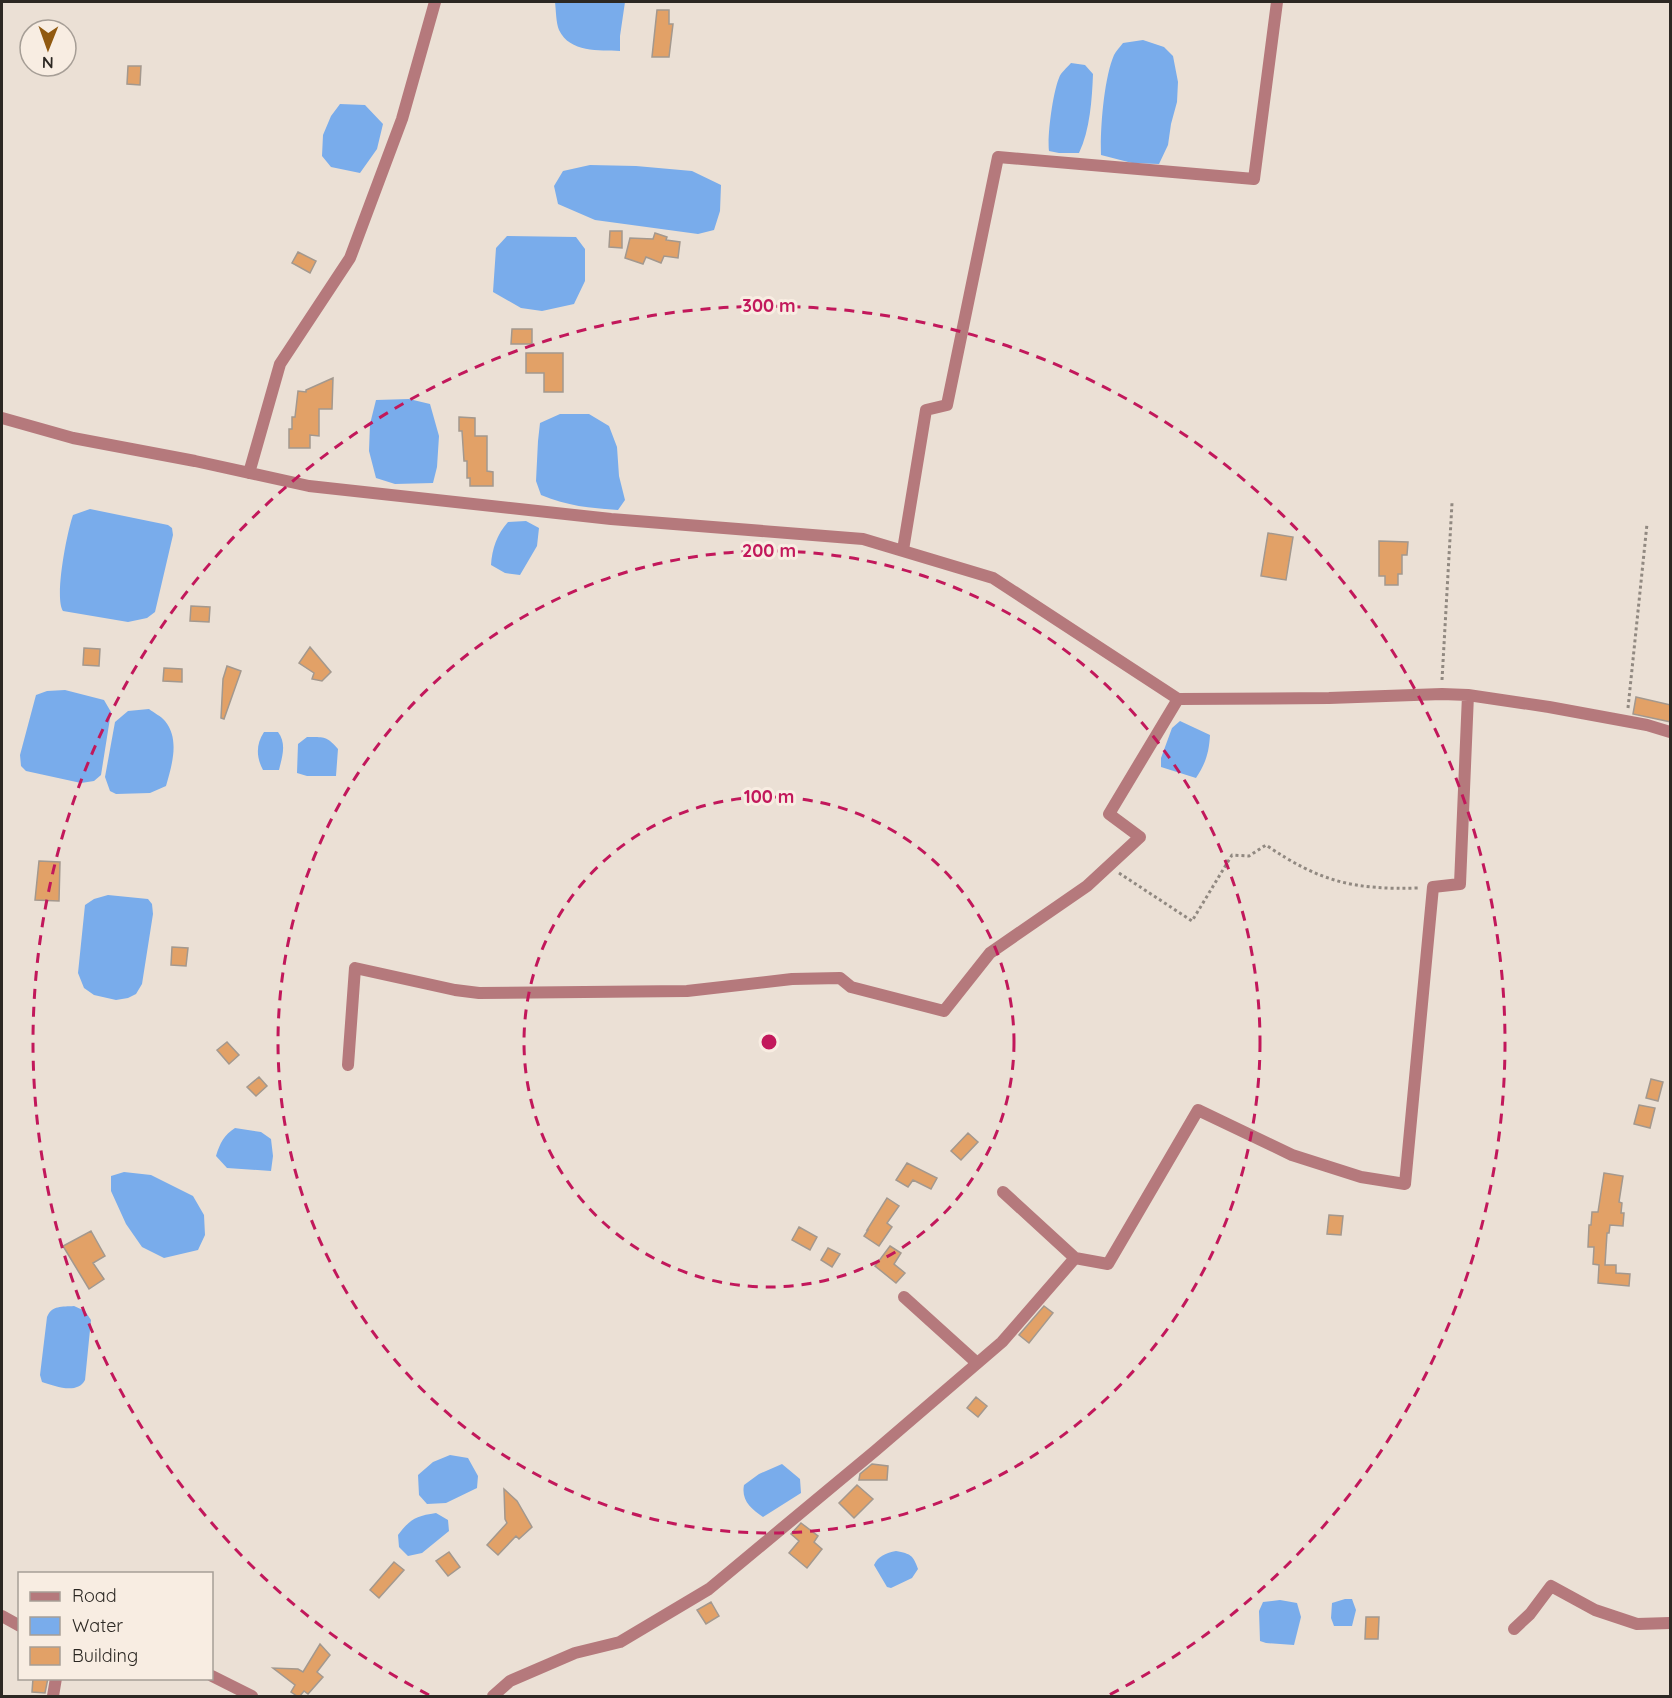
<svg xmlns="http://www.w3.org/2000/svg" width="1672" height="1698" font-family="Quicksand,sans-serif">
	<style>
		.water { fill: #79aceb }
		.building { fill: #e2a167; stroke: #a3988e; stroke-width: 1.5 }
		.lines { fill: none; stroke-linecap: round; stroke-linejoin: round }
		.path { stroke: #918981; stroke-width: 3; stroke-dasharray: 3 3; stroke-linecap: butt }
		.minor { stroke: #b5797c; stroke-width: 12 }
		.ring { fill: none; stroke: #c2185b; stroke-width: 3; stroke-dasharray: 10 8 }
		.centre { fill: #c2185b; stroke: #f8ede2; stroke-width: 3 }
		.ring-label { font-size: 18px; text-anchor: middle; font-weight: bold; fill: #c2185b; stroke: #f8ede2; stroke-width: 6; stroke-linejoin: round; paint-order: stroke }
	</style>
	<rect width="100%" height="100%" fill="#ebe0d5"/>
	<path class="water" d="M555,2h70l-5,34v15c-21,-1 -50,2 -61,-21 -3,-7 -3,-20 -4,-28z
		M1143,40l21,7 9,9 5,26 -1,20 -6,22 -3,21 -9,19 -27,-1 -31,-8c-1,-26 3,-77 13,-100 2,-4 6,-8 9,-12z
		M1071,63l14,2 8,9c-1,25 -3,56 -14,79h-20l-10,-2c-2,-15 4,-59 10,-73 2,-6 8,-10 12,-15z
		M340,104l25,1 18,19 -6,25 -17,24 -29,-6 -9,-11 1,-21 8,-19z
		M590,165l46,1 56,5 29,14 -1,26 -6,19 -16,4 -103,-14 -37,-16 -4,-18 9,-15z
		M507,236l69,1 9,12v32l-11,23 -32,7 -21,-3 -28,-16 3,-44z
		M409,399l21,5 9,32 -2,31 -4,16 -38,1 -19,-6 -7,-27 1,-27 6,-24z
		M560,414h29l20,12 8,21 2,29 6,24 -7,10c-29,-2 -50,-4 -77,-15l-5,-14 2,-40 2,-18z
		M90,509l78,16 4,3 1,7 -18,77 -8,6 -19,4 -65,-11c-9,-13 4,-79 10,-96z
		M526,521l13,7 -2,18 -17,29 -15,-2 -14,-8c1,-16 6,-31 17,-43z
		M65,690l39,10 7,12 -10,63 -7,6 -13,2 -55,-12 -5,-5 -1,-11 16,-60 11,-4z
		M149,709c5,4 12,7 16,12 15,18 7,44 1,65l-16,7 -34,1 -6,-3 -5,-14 10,-55 13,-11z
		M1180,721l30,14c-1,17 -4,28 -14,43l-35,-11v-9l11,-30z
		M264,732h14c9,12 4,25 1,38h-16c-7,-13 -7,-26 1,-38z
		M307,737c17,0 20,-1 31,12l-2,27h-29l-10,-3 1,-29z
		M108,895l40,4 4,5 1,10 -11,70 -6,10 -8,4 -12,2 -22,-5 -10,-7 -6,-15 7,-68 9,-6z
		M235,1128l26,4 10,7 2,17 -2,15 -44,-3 -11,-12c4,-13 8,-21 19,-28z
		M124,1172l27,3 42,21 11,19 1,20 -7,15 -34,8 -22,-11 -16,-23 -15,-33v-15z
		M74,1306l11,5 6,9 -6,60c-8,15 -30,6 -43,2l-2,-7 7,-58c5,-12 15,-10 27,-11z
		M450,1455l18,3 10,18 -1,12 -31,15 -19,1 -8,-9 -1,-20 15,-13z
		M782,1464l18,15 1,14 -38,24c-12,-8 -22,-17 -19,-32l15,-11z
		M436,1513l12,7 1,11 -27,22 -14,3 -9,-9 -1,-12c12,-16 18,-19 38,-22z
		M896,1551c15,3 17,4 22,18l-6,9 -21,10 -4,-1 -13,-22c4,-9 12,-12 22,-14z
		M1345,1599h7l4,11 -4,16h-18l-3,-8 1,-15z
		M1280,1600l17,3 4,14 -7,28 -28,-2 -6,-2 -1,-30 4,-9z"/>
	<path class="building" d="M657,10h12v14h4l-4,33h-17z
		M128,66h13l-1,19 -13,-1z
		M610,231h12v17l-13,-1z
		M655,233l12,4 -1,3 14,2 -2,16 -14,-2 -3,7 -15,-6 -3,7 -18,-6 5,-20 23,1z
		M298,252l18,9 -6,12 -18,-10z
		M512,329h20v15h-21z
		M526,353h37v39h-19v-19h-18z
		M333,378l-1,31h-13v27l-9,-1v13h-21v-19h3v-12h3l3,-26 8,1v-2z
		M459,417l16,1v18h12v35l6,1v14h-23v-8h-3v-17h-3l-2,-30h-3z
		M1268,533l25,4 -7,43 -25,-4z
		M1379,541l29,1 -1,13h-5v19h-4v11h-13v-9h-6z
		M191,606l19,1 -1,15 -19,-1z
		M310,647l21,25 -9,9 -10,-2 2,-6 -15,-10z
		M84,648l16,1 -1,17 -16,-1z
		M227,666l14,5 -17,48 -3,-1 2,-39z
		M164,668l18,1v13l-19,-1z
		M1636,697l35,8v17l-38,-8z
		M39,861l21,1 -1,39 -24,-1z
		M172,947l16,1 -2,18 -15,-1z
		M227,1042l12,13 -10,9 -12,-14z
		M259,1077l8,9 -11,10 -9,-9z
		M1651,1079l12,3 -5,19 -12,-3z
		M1639,1105l16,3 -5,20 -16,-4z
		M968,1133l10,9 -17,18 -10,-9z
		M907,1163l30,15 -6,11 -18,-9 -5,7 -12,-7z
		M1604,1173l19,3 -4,26 3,1 -1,10h3l-1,13 -13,-1 -1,8h-2l-2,32h11v8l14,1 -1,12 -31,-3 1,-18 -6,-1 1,-17h-6l1,-22h2l1,-13h6z
		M887,1198l12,8 -12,17 5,4 -13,19 -15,-10 4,-6h-1z
		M1329,1215l14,1 -2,19 -14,-1z
		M799,1227l18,10 -7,13 -18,-10z
		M91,1231l14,25 -12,7 11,16 -15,10 -26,-43z
		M890,1246l11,7 -7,11 11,9 -9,10 -21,-17z
		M828,1248l12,6 -8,13 -11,-7z
		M1044,1306l9,7 -24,30 -10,-8z
		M976,1397l11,9 -9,11 -11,-9z
		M872,1464l16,2 -1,14h-28l1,-6z
		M857,1485l16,14 -19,19 -15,-15z
		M504,1489l13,12 15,26 -13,12 -3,-3 -18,19 -11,-10 20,-22 -2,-4z
		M801,1523l17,13 -4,6 8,7 -15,19 -18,-15 10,-12 -8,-7z
		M449,1552l11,15 -12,9 -12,-15z
		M394,1562l10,8 -25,28 -9,-8z
		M711,1602l8,14 -13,8 -9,-14z
		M1366,1617h13l-1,22h-13z
		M320,1644l10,11 -13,17 6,5 -15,17 -4,-3 -4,5h-3l-6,-4 4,-7 -22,-17 25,1 5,3z
		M33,1678h15l-3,15 -13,-1z"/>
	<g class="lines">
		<path class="path" d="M1442,680l10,-177
			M1628,708l19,-184
			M1119,873l73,48 40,-66 17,1 17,-11c54,37 88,45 153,43"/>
		<path class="minor" d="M2,418l71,20 122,23 114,25 302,33 252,20 130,39 185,121 151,-1 113,-4 26,1 81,12 98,18 23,7
			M249,473l31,-109 70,-106 52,-139 33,-117
			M903,550l23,-140 21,-5 51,-248 256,22 23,-177
			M348,1065l7,-97 100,22 24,3 208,-2 105,-12 48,-1 11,9 93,24 46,-58 97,-67 53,-49 -31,-23 69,-115
			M1003,1192l72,66
			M904,1297l73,66
			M2,1616l18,10
			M1514,1629l16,-15 21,-28 44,24 42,14 33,-1
			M212,1676l40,20
			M53,1696l3,-18
			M493,1696l17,-15 65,-28 45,-11 89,-53 166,-138 127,-109 73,-84 33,6 90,-154 94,45 69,22 44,7 28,-297 27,-3 8,-189"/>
	</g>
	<g class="ring">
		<circle cx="769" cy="1042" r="245"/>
		<circle cx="769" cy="1042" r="491"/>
		<path d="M429 1695A736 736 0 1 1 1109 1695"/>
	</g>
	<circle cx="769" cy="1042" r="9" class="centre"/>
	<g class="ring-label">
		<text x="769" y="312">300 m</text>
		<text x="769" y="557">200 m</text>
		<text x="769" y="803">100 m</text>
	</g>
	<rect width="1672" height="1698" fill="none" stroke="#2c2823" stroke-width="6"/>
	<rect x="18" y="1572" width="195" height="108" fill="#f8ede2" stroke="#a69e96" stroke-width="1.5"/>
	<rect x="30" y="1592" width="30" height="9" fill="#b5797c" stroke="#a69e96" stroke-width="1.5"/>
	<text x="72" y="1602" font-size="18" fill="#2c2823">Road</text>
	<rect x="30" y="1617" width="30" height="18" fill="#79aceb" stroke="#a69e96" stroke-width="1.5"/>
	<text x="72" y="1632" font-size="18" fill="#2c2823">Water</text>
	<rect x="30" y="1647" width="30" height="18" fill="#e2a167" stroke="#a69e96" stroke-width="1.5"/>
	<text x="72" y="1662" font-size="18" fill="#2c2823">Building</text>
	<g transform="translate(48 48) rotate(181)"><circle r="28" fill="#f8ede2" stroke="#a69e96" stroke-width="1.5"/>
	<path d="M0-4.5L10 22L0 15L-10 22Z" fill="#905910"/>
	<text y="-9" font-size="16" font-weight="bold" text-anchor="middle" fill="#2c2823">N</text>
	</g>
</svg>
